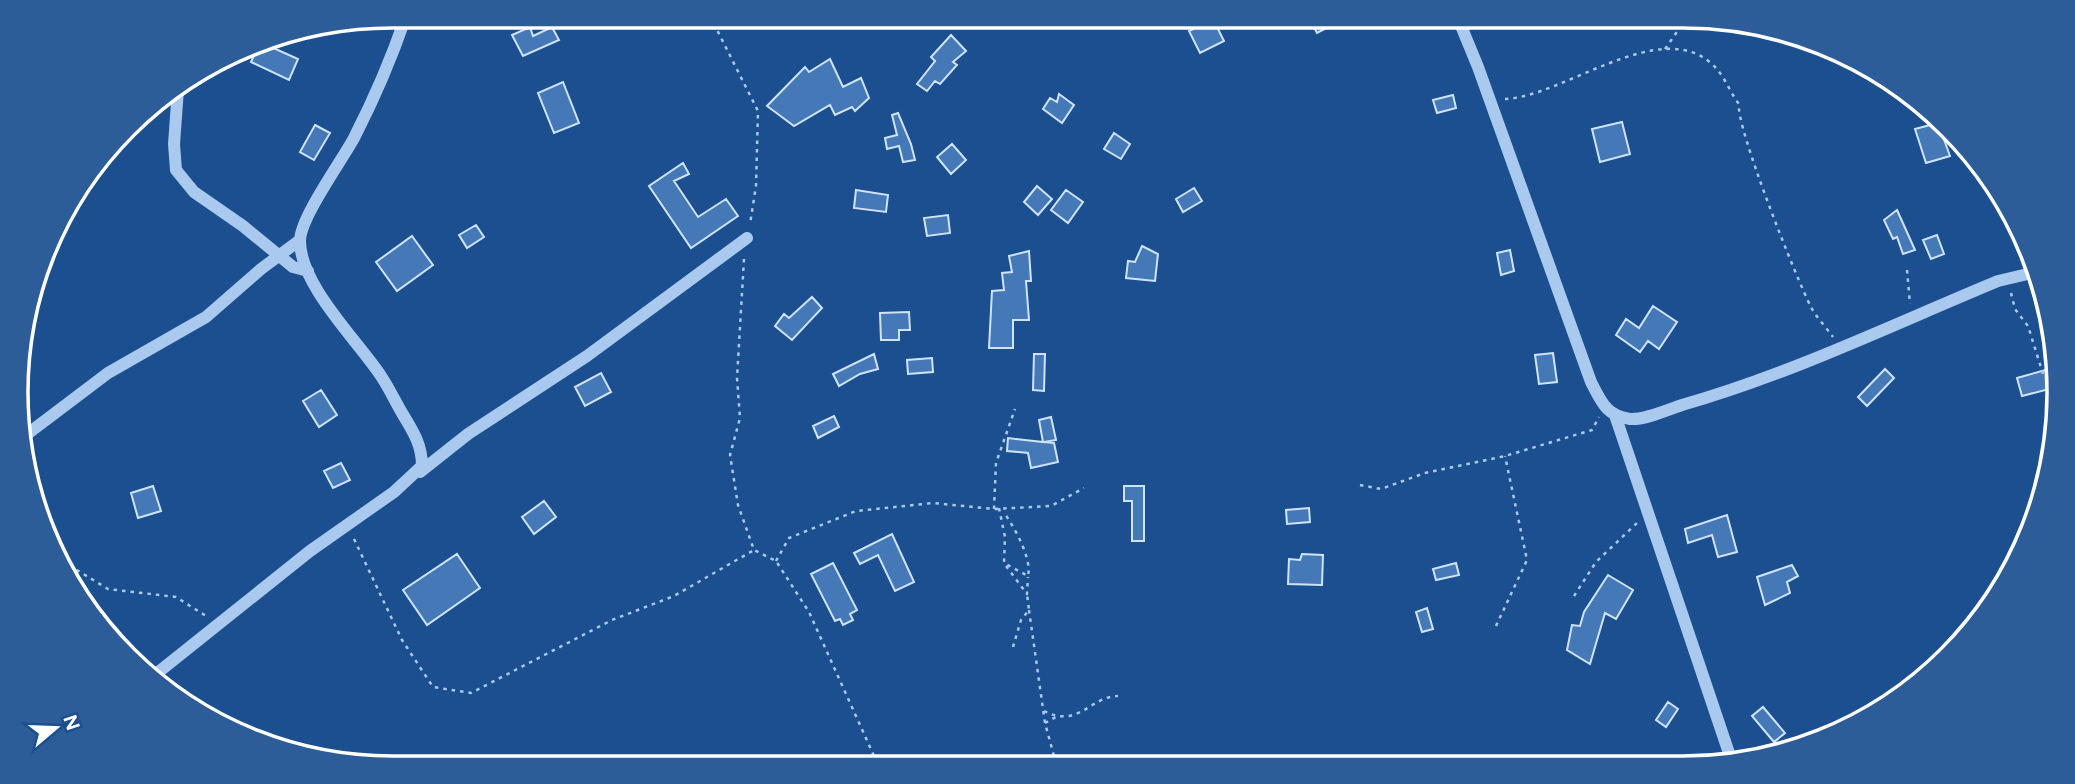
<svg xmlns="http://www.w3.org/2000/svg" width="2075" height="784" font-family="Figtree,sans-serif">
	<style>
		.building { fill: #4478b7; stroke: #cfe3fa; stroke-width: 2 }
		.lines { fill: none; stroke-linecap: round; stroke-linejoin: round }
		.path { stroke: #a9c9ee; stroke-width: 2.5; stroke-dasharray: 3.5 5; stroke-linecap: butt }
		.minor { stroke: #a9c9ee; stroke-width: 12 }
		.rim { fill: none; stroke: #fff; stroke-width: 3.5 }
	</style>
	<rect width="100%" height="100%" fill="#1b4f8f"/>
	<path class="building" d="M1308,16h42l-33,17z
		M1213,19l11,22 -24,12 -11,-22z
		M530,27l3,9 19,-9 7,13 -36,16 -11,-21z
		M951,35l15,16 -13,11 4,3 -17,19 -5,-3 -8,10 -10,-7 18,-23 -4,-4z
		M260,42l38,17 -9,21 -38,-18z
		M830,59l13,28 18,-9 8,20 -14,13 -3,-4 -17,8 -5,-10 -36,21 -27,-20 38,-39 4,5z
		M563,82l16,41 -25,10 -16,-40z
		M1059,94l15,11 -12,18 -19,-14 7,-11 7,4z
		M1453,95l3,13 -19,5 -4,-13z
		M898,113l13,31 4,16 -12,2 -4,-16 -12,3 -2,-11 12,-3 -5,-20z
		M1622,122l8,32 -30,8 -8,-33z
		M1938,123l12,33 -24,7 -11,-34z
		M315,125l15,8 -16,27 -14,-8z
		M1114,133l16,11 -9,15 -17,-10z
		M952,144l14,16 -15,14 -14,-17z
		M683,163l6,11 -15,7 24,36 28,-18 12,17 -47,32 -42,-62z
		M1037,186l15,13 -14,16 -14,-13z
		M1194,188l8,13 -19,11 -7,-13z
		M856,190l32,5 -2,17 -32,-4z
		M1066,190l17,12 -15,21 -17,-13z
		M1897,210l18,40 -12,4 -6,-17 -4,2 -9,-19z
		M948,215l2,18 -23,3 -3,-18z
		M476,225l8,12 -17,11 -8,-13z
		M1937,235l7,19 -13,5 -8,-19z
		M412,236l21,29 -36,26 -21,-29z
		M1142,246l16,8 -3,27 -29,-3 2,-17 7,1z
		M1510,250l4,21 -13,4 -4,-22z
		M1029,251l2,30h-5l3,39h-16v28h-24l3,-57 12,-1 -2,-17 10,-1 -3,-16z
		M812,297l10,11 -30,32 -17,-14 9,-12 5,4z
		M1653,306l24,16 -18,27 -11,-8 -8,11 -24,-17 10,-16 13,9z
		M909,312l1,18h-11v10h-18l-1,-27z
		M1553,353l4,29 -18,2 -4,-29z
		M874,354l4,15 -18,5 -21,12 -6,-12z
		M1034,354h11l-1,37 -11,-1z
		M932,358l1,14 -25,2 -1,-14z
		M1885,369l9,9 -27,28 -9,-9z
		M2049,369l4,19 -31,8 -5,-18z
		M601,373l10,19 -26,14 -10,-19z
		M321,390l16,25 -18,12 -16,-26z
		M834,416l5,11 -21,11 -5,-12z
		M1051,417l5,23 -12,2 10,1 4,19 -27,6 -3,-15 -21,-2 1,-13 35,4 -4,-22z
		M341,463l9,17 -17,8 -9,-17z
		M153,486l8,25 -23,7 -7,-25z
		M1124,486h20v55h-12v-40h-8z
		M544,501l12,16 -22,17 -12,-17z
		M1309,508l1,14 -23,2 -1,-14z
		M1727,515l10,37 -19,5 -6,-22 -24,8 -3,-14z
		M892,534l22,48 -19,9 -17,-36 -18,9 -6,-11z
		M457,554l23,34 -53,37 -24,-35z
		M1302,554l21,1 -1,30 -34,-1 1,-25 11,1z
		M833,563l24,47 -7,4 3,6 -10,5 -3,-6 -5,2 -24,-47z
		M1456,563l3,12 -23,5 -3,-11z
		M1792,565l6,11 -11,6 3,11 -25,12 -8,-28z
		M1608,575l25,15 -17,29 -11,-6 -15,51 -23,-14 5,-25 8,1 4,-14z
		M1427,608l6,21 -11,3 -6,-20z
		M1668,702l10,7 -12,18 -10,-7z
		M1763,707l22,26 -11,9 -22,-26z"/>
	<g class="lines">
		<path class="path" d="M710,16l48,95 -2,75 -6,38
			M1665,49l23,-33
			M1505,99c58,-2 154,-83 207,-35 13,12 17,27 27,40 -4,21 58,176 72,203 5,10 15,20 22,30
			M744,259l-7,119 3,40 -10,37 8,50 16,45 22,11 33,51 70,155
			M1907,270l3,34
			M2011,293l4,16 13,17 15,48
			M1360,485l21,4 44,-16 80,-17 87,-26 7,-13
			M999,508l6,29 -1,26 24,13c4,-18 -13,-47 -23,-62
			M994,509l2,-46 19,-54
			M354,539l48,101 31,47 38,6 141,-73 62,-24 80,-46
			M62,561l46,28 68,8 30,19
			M776,561l13,-23 67,-27 77,-8 61,6 57,-3 33,-18
			M1006,566l21,28 1,-17
			M1574,596l22,-34 42,-40
			M1029,610l16,113 12,44
			M1496,626l31,-66 -22,-104
			M1013,647l8,-27 8,-10 -2,-16
			M1044,711c34,18 47,-15 74,-15
			M1045,723l11,-6"/>
		<path class="minor" d="M1457,16l21,51 113,315c10,19 15,34 39,37 15,1 37,-9 52,-14 109,-31 212,-81 316,-124l34,-8
			M178,89l-4,55 2,26 18,22 49,34 50,41 15,4
			M1615,415l118,350
			M22,438l86,-65 98,-56 55,-48 39,-29
			M420,472l48,-38 119,-78 160,-118
			M151,678l159,-127 84,-59 28,-26c0,-21 -9,-35 -20,-53 -7,-12 -13,-25 -21,-37 -24,-36 -81,-91 -81,-135 0,-23 41,-79 54,-103 20,-39 38,-81 52,-122"/>
	</g>
	<path d="M0 0H2075V784H0ZM392 28H1683A364 364 0 0 1 2047 392V392A364 364 0 0 1 1683 756H392A364 364 0 0 1 28 392V392A364 364 0 0 1 392 28Z" fill="#2d5d98" fill-rule="evenodd"/>
	<path class="rim" d="M392 28H1683A364 364 0 0 1 2047 392V392A364 364 0 0 1 1683 756H392A364 364 0 0 1 28 392V392A364 364 0 0 1 392 28Z"/>
	<g transform="translate(56 728) rotate(71)" stroke="#1b4f8f" stroke-width="5" paint-order="stroke">
	<path d="M0-5L12 26L0 18L-12 26Z" fill="#ffffff"/>
	<text y="-10" font-size="19" font-weight="bold" text-anchor="middle" fill="#ffffff">N</text>
	</g>
</svg>
